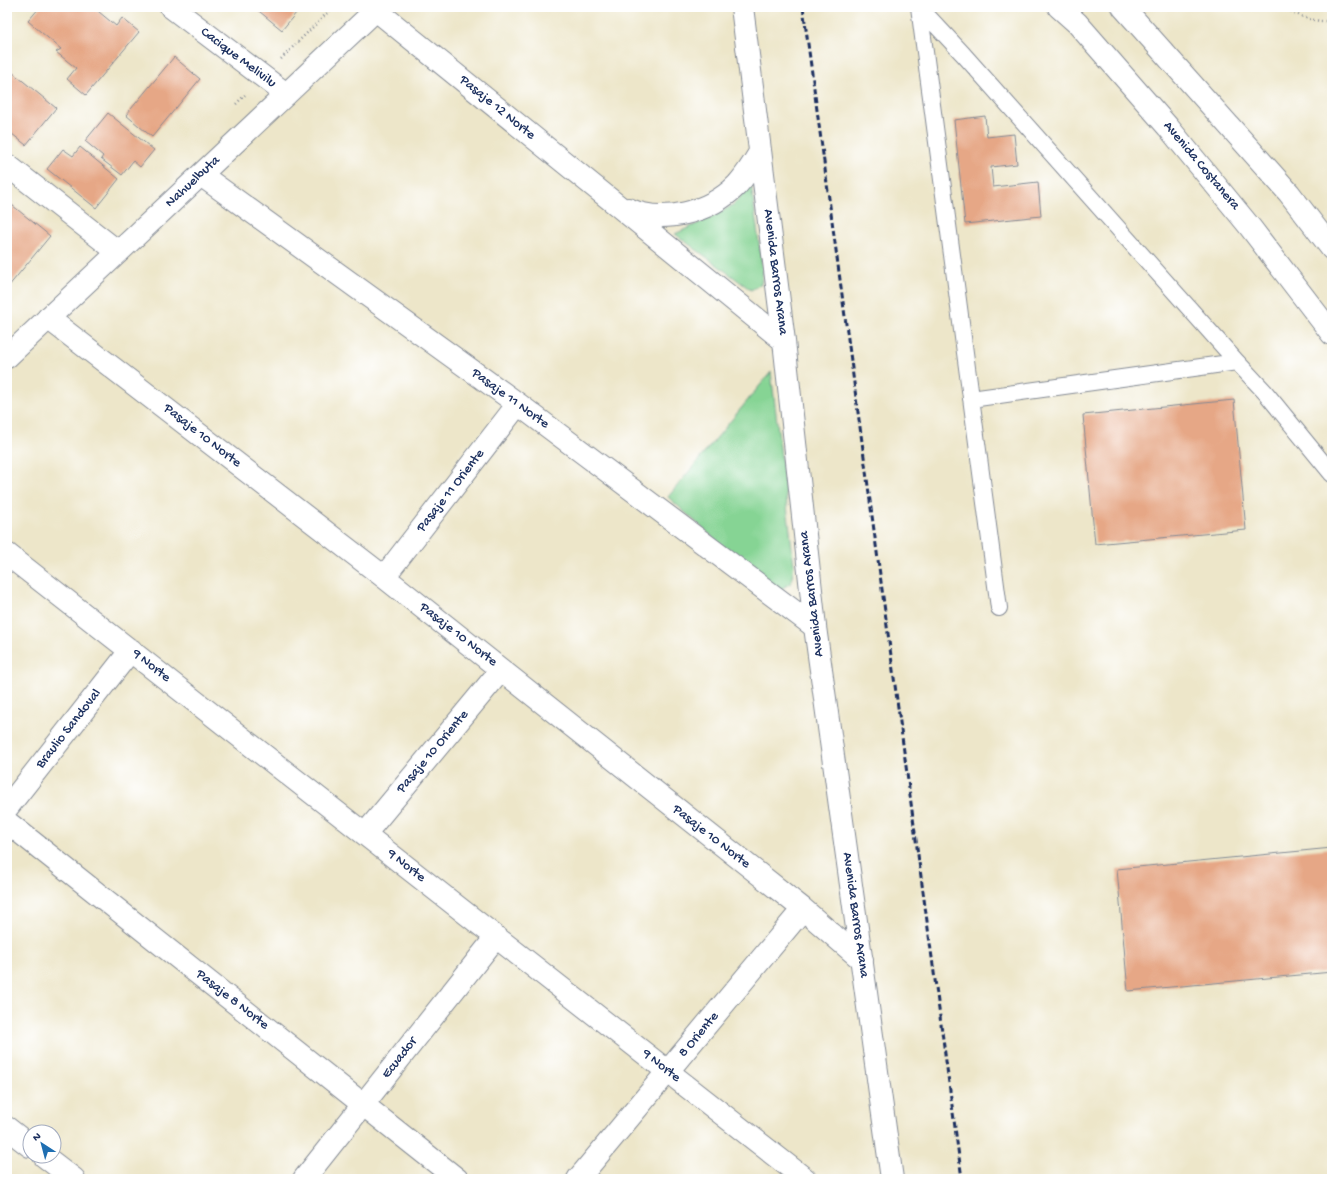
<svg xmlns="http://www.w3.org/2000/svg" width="1339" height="1186" font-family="'Gochi Hand',sans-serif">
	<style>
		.green { fill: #86d494; stroke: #508279 }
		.building { fill: #e6a786 }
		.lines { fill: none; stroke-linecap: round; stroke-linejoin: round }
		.lane-casing { stroke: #848a94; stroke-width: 18 }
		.street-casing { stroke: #848a94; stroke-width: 24 }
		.secondary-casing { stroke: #848a94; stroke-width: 24 }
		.primary-casing { stroke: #848a94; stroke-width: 24 }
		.path { stroke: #848a94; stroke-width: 2.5; stroke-dasharray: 1 3; stroke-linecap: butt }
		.lane { stroke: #fff; stroke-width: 16 }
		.street { stroke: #fff; stroke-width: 22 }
		.secondary { stroke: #fff; stroke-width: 22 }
		.primary { stroke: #fff; stroke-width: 22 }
		.rail { stroke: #1b2f5e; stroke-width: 3; stroke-dasharray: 6 3; stroke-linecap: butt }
		.labels { text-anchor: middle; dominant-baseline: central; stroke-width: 4; stroke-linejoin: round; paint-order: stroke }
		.street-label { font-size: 14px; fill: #1b2f5e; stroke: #fff }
	</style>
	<rect width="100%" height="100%" fill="#fff"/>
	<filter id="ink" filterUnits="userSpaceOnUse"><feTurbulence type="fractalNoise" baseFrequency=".025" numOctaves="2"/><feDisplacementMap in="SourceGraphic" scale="8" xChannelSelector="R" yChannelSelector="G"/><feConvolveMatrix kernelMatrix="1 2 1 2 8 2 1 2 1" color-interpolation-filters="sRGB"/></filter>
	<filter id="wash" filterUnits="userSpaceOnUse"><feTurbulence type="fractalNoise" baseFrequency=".012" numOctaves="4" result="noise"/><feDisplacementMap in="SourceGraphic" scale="16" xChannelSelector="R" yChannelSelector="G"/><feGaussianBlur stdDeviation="0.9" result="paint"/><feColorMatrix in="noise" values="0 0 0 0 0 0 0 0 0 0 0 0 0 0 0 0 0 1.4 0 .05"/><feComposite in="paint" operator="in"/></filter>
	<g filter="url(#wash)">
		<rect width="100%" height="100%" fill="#ede6c9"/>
		<path class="green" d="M751,184l12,88 -2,12 -10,6 -76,-56 37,-17 21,-12z
			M771,372l23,193 -3,18 -12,7 -10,-2 -101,-91z"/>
		<g id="blocks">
			<path class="building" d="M40,7h53l23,19 6,-8 17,14 -53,63 -19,-16 9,-11 -20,-16 5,-3 -33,-28z
				M254,7h47l-19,23z
				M174,57l26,22 -48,58 -26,-22z
				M7,68l49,40 -30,37 -19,-15z
				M108,113l46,37 -14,17 -7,-6 -11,14 -21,-16 2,-3 -18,-15z
				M985,116l2,21 27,-3 3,30 -26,3 2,20 45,-5 3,34 -76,8 -11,-104z
				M80,147l39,32 -23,29 -49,-39 16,-20 10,7z
				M7,201l43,35 -42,51 -1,-1z
				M1234,400l12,130 -151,14 -12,-129z
				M1332,848v124l-204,19 -11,-122z"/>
		</g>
	</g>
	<g filter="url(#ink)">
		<use href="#blocks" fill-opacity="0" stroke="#848a94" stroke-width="1"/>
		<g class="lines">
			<defs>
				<path id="lane" d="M919,7l44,47 274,308 28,30 67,82
					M919,7l80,601
					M971,399l266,-37"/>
				<path id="street" d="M171,7l115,87
					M7,165l111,87
					M201,175l317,229 297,223
					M48,318l336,259 419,332 59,51
					M7,554l798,625
					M384,577l134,-173
					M7,808l124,-158
					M7,822l450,357
					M365,834l136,-164
					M7,1128l23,18
					M44,1156l30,23
					M304,1179l192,-242
					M578,1179l225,-270"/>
				<path id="secondary" d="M742,7l42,334 31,286 77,552
					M376,10l241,195 167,136
					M628,209c35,16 82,3 109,-24 9,-10 16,-21 23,-33
					M7,357l372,-350"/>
				<path id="primary" d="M1059,7l18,16 91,104 82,100 82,107
					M1123,7l166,186 43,56"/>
			</defs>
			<use href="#lane" class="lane-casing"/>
			<use href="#street" class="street-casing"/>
			<use href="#secondary" class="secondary-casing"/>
			<use href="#primary" class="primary-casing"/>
			<path class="path" d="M1284,7c16,10 28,15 48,14
				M281,59l52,-52
				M236,104l9,-9"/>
			<use href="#lane" class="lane"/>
			<use href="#street" class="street"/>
			<use href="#secondary" class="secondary"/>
			<use href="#primary" class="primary"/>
			<path class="rail" d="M803,7l159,1172"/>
		</g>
	</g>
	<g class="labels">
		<g class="street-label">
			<text transform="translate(238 58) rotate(37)">Cacique Melivilu</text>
			<text transform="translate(497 108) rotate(39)">Pasaje 12 Norte</text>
			<text transform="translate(1201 166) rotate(50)">Avenida Costanera</text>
			<text transform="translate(193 182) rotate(-43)">Nahuelbuta</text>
			<text transform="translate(775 272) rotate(83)">Avenida Barros Arana</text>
			<text transform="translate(510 399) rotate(36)">Pasaje 11 Norte</text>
			<text transform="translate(202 436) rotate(38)">Pasaje 10 Norte</text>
			<text transform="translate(451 491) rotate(-52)">Pasaje 11 Oriente</text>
			<text transform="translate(812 594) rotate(-97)">Avenida Barros Arana</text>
			<text transform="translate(458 635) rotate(38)">Pasaje 10 Norte</text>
			<text transform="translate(151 666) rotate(38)">9 Norte</text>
			<text transform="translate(69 729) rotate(-52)">Braulio Sandoval</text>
			<text transform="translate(433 752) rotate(-50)">Pasaje 10 Oriente</text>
			<text transform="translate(711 837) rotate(38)">Pasaje 10 Norte</text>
			<text transform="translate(406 866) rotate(38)">9 Norte</text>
			<text transform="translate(855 915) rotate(82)">Avenida Barros Arana</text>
			<text transform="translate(232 1000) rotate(38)">Pasaje 8 Norte</text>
			<text transform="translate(699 1035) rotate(-50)">8 Oriente</text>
			<text transform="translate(400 1058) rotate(-52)">Ecuador</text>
			<text transform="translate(661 1066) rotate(38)">9 Norte</text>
		</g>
	</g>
	<rect width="1339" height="1186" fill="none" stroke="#fff" stroke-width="24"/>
	<g transform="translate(42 1144) rotate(324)"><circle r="19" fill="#ffffff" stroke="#a4acbf"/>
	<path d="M0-3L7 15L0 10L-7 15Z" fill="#1f6fb2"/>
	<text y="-6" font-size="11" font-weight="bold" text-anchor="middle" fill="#1b2f5e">N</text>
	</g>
</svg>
